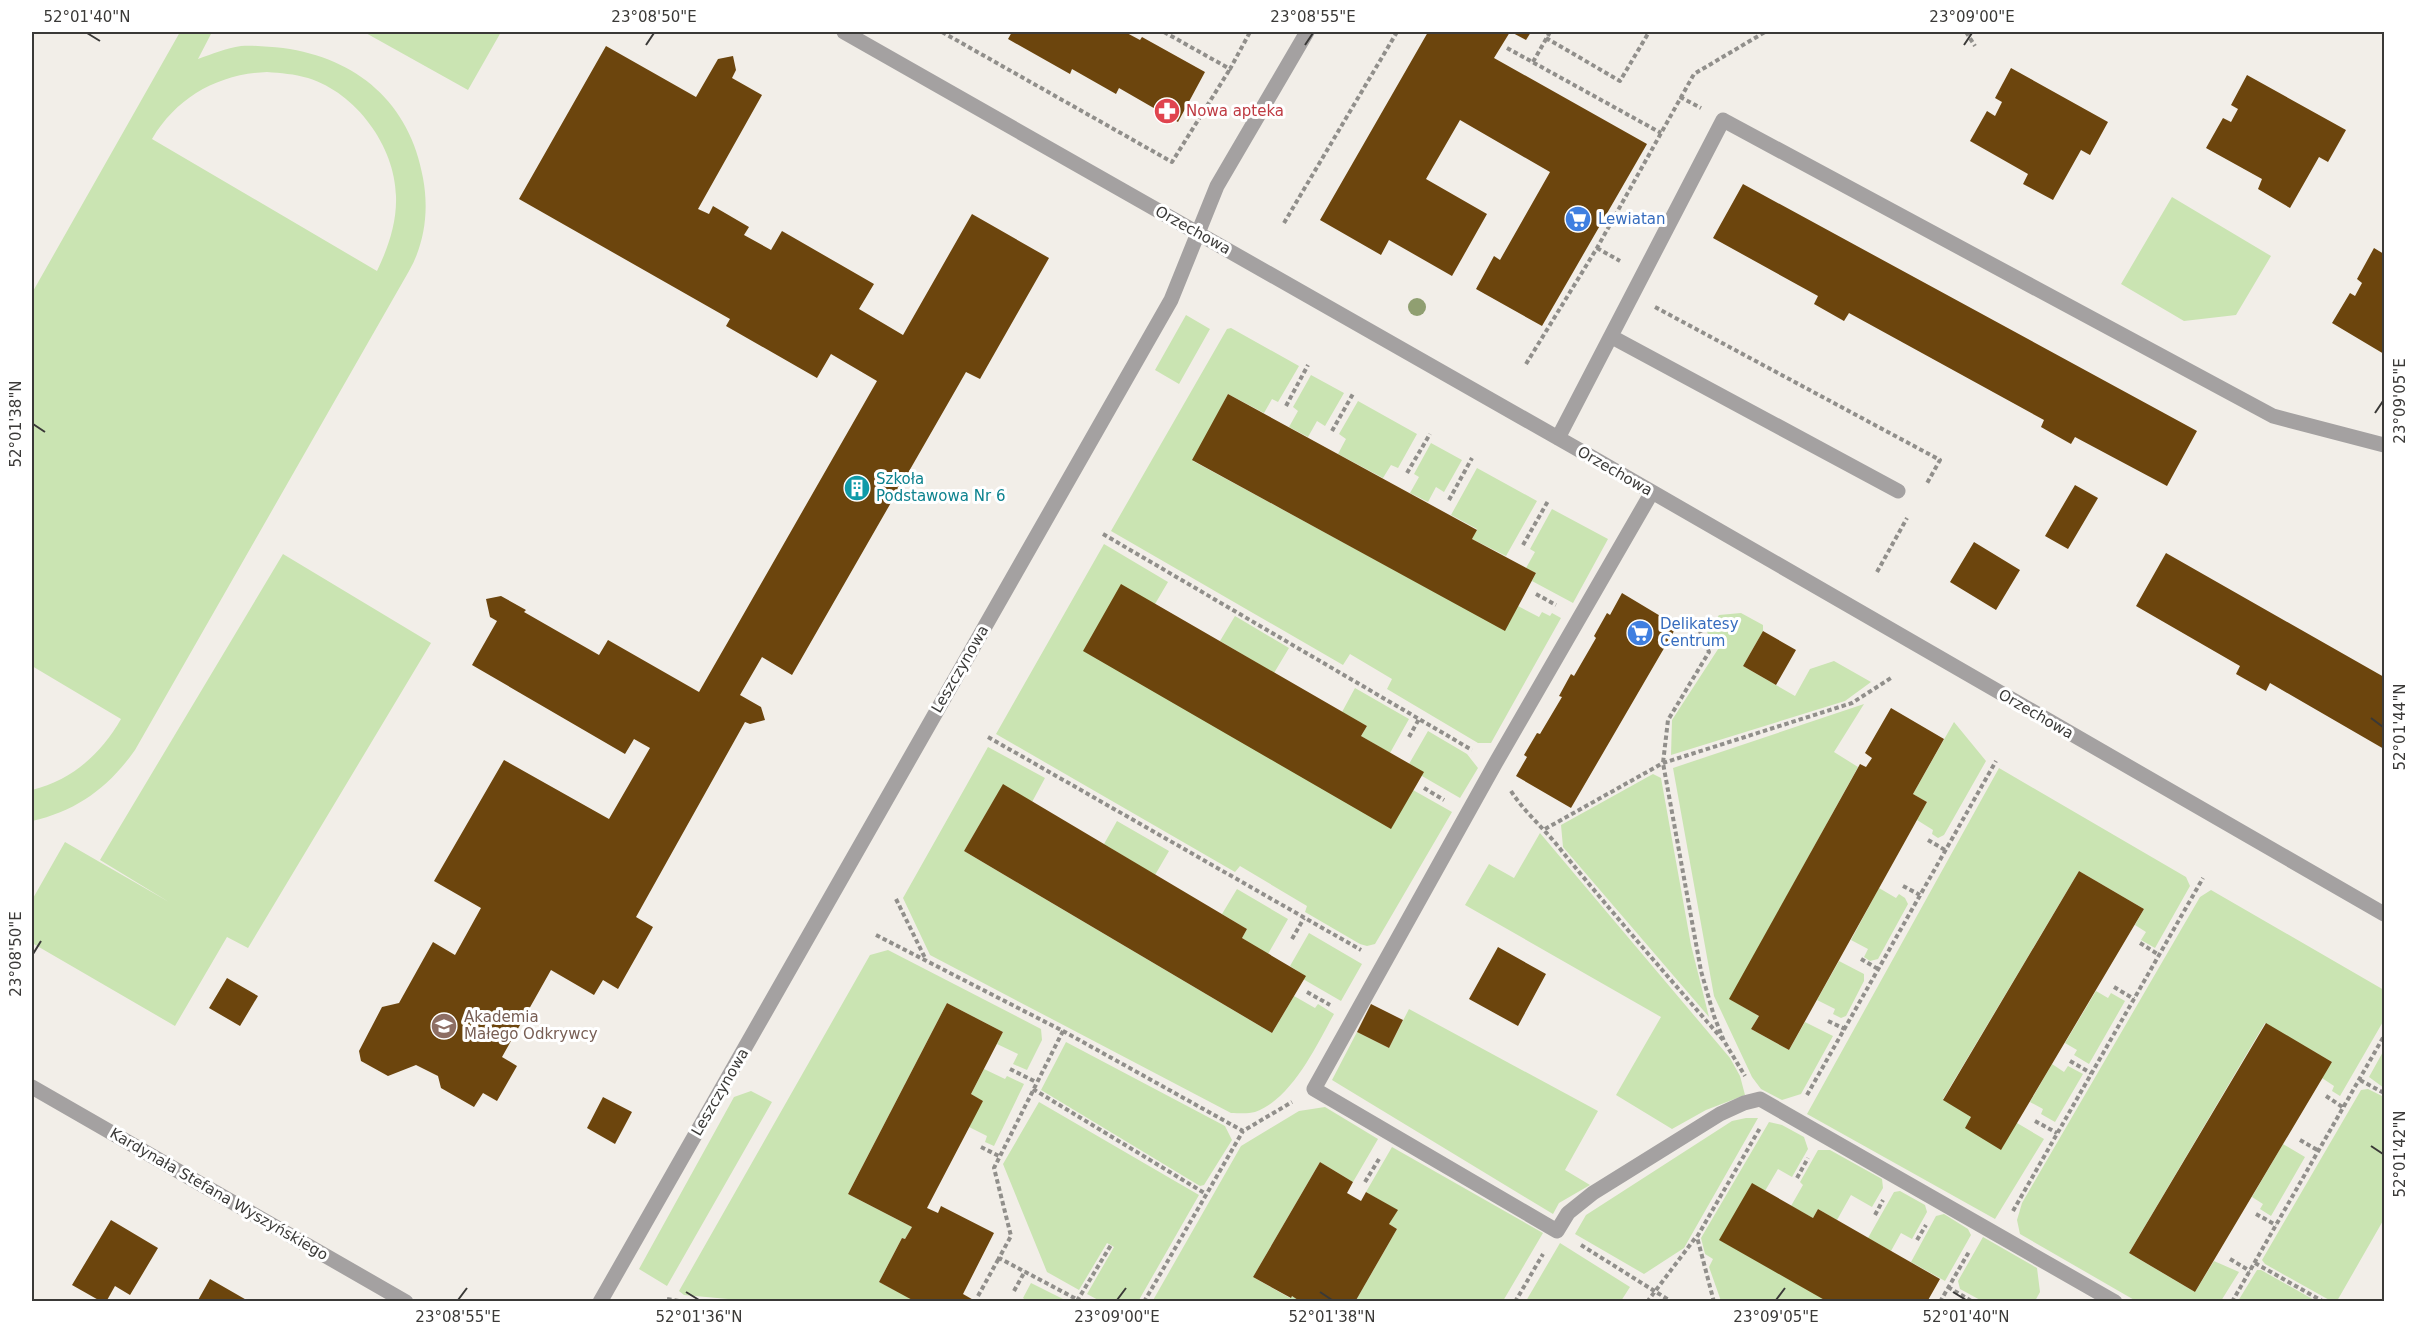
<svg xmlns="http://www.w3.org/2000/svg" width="2416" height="1333" font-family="'DejaVu Sans',sans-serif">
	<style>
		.green { fill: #cae4b2; fill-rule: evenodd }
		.building { fill: #6c450d }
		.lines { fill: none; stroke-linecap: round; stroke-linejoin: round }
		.path { stroke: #918f8b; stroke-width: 4; stroke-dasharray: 4.5 3; stroke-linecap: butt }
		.minor { stroke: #a4a1a1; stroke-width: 15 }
		.tree { fill: #909f71 }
		.ticks { fill: none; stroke: #3a3937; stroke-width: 2 }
		.labels { text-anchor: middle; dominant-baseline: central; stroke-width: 6; stroke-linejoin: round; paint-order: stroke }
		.health-label { font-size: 15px; fill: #be3a42; stroke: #fff; text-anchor: start }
		.shop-label { font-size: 15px; fill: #366cbe; stroke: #fff; text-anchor: start }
		.street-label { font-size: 15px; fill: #3a3937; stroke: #fff }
		.culture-label { font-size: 15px; fill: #0d838f; stroke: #fff; text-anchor: start }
		.education-label { font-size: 15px; fill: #785e54; stroke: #fff; text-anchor: start }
		.neatline { fill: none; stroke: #3a3937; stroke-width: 2 }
		.ticks-label { font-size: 15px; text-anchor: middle; fill: #3a3937 }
	</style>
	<rect width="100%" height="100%" fill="#f2eee8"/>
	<path class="green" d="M180,32h32l-14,27c14,-5 28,-11 43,-13 14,-1 28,1 42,2 74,10 127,55 140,130 6,32 2,65 -14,93l-274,479c-26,37 -58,61 -103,71v-31c40,-10 69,-36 89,-71l-89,-53v-373zM267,72c14,1 27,2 41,6 48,15 87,68 88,118 1,27 -8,52 -19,75l-225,-132c25,-42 66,-65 115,-67z
		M364,32h137l-33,58z
		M2172,197l99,59 -35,59 -52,6 -63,-37z
		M1186,315l24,14 -31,55 -24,-14z
		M1231,328l68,38 -21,36 -6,-3 -8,14 -36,-19 -35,67 312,169 13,-24 21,11 3,-5 8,4 2,-3 9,5 -70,125h-13l-91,-54 5,-10 -42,-25 -7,11 -232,-134 116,-202z
		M1311,375l33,18 -19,33 -8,-5 -9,16 -19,-10 9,-16 -5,-4z
		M1358,401l59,33 -19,34 -7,-3 -8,13 -45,-24 8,-15 -7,-5z
		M1431,443l31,17 -18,32 -8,-5 -8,15 -18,-9 9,-16 -5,-3z
		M1477,468l60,33 -31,55 -34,-17 5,-10 -26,-14z
		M1552,509l56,30 -35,64 -41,-22 4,-8 -10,-5 9,-16 -5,-3z
		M1104,544l64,38 -13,22 236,224 22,-38 39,22 -77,132 -8,2 -7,-2 -55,-32 2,-6 -67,-40 -5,6 -239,-138z
		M283,554l148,89 -183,305 -21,-11 -52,89 -143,-83v-43l33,-58 104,60 -69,-42z
		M1741,613l22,12v6l-20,35 52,30 15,-27 24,-8 37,21 -26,19 -174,54 1,-35 50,-77 -15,-10 12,-18z
		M1235,616l54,32 -15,25 -54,-32z
		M1355,688l54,31 -19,34 -29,-17 6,-10 -25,-14z
		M1864,704l-30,48 24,15 -128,232 29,17 -8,13 38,21 16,-28 28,14 -32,58 -19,6 -21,-11 -9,-12 -38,-81 -41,-228z
		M1954,722l32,39 -42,74 -6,3 -6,-4 1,-4 -16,-10 10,-18 -14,-8z
		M1428,731l39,23 11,14 -18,30 -38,-22 -13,-12z
		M988,747l57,31 -13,24 -29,-17 -39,66 308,182 22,-37 21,12 3,-4 16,10c-18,32 -42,85 -79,98 -7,2 -17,1 -24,1l-301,-158 -27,-57z
		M1999,768l187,109 4,9 -35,62 -14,-8 5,-8 -11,-7 9,-16 -65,-38 -136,228 28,18 46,6 27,16 -49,80 -188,-105z
		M1653,774l8,4 30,167 18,72 -146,-170 -2,-22z
		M1117,821l52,30 -14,24 -51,-31z
		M1540,833l190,225 10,18 5,19 -39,15 -34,19 -56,-34 45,-78 -196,-112 24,-41 25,14z
		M1879,888l17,10 3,-4 6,4 3,6 -30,55 -8,2 -6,-4 4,-8 -17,-9z
		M1237,889l51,30 -20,35 -26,-16 5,-9 -25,-15z
		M2211,890l173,100v30l-44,76 -8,-5 2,-5 -12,-8 10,-16 -67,-39 -136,230 66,39 19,-31 25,11 -18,29h-85l-116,-67 -3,-14 5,-17 178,-306z
		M1309,933l53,31 -21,37 -38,-22 2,-3 -15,-10z
		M888,950l153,79 1,11 -15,30 -14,-6 5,-10 -21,-10 6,-12 -56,-29 -99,191 64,33 -7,12 -3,-1 -23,44 37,19 -183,1 -5,-3 -44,-4 -5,-4 191,-336z
		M1839,961l25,13v7l-18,35 -5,2 -8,-4 2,-5 -18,-9z
		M2096,991l12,7 3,-5 14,8 -36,63 -15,-9 3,-5 -12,-7z
		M1409,1009l189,102 -33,59 25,15 -31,18 -6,11 -221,-134 25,-48 32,16z
		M1066,1042l159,84 7,14 -28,45 -4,1 -159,-96z
		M2384,1050v38l-15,-11z
		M2052,1064l12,8 4,-6 15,8 -28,48 -14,-8 2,-5 -13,-7z
		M984,1069l21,10 2,-3 17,8 -30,62 -9,-4 2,-6 -18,-9 13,-26 -11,-7z
		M2368,1089l16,8v122l-47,82h-6l-66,-37 -3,-4 99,-170z
		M751,1091l21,11 -105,184 -28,-17 95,-172z
		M1039,1102l160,93 -60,105 -39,1 -13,-7 27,-47 -7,-4 -28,47 -32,-18 -44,-108z
		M1325,1107l53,32 -25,43 -33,-20 -67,115 37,21 2,-2 9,5 -149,1 89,-156 58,-35z
		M1746,1118h12l-74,130 -40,26 -69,-40 11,-19 146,-94z
		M1769,1122l13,3 22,12 4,12 -16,28 -14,-8 -13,22 -13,-7 -32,56 108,61h-107l-12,-34 4,-8 -8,-5 -4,-16z
		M2283,1144l22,13 -34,59 -11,-7 3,-5 -11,-7z
		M1392,1147l151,86 -40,68 -148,1 42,-73 -8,-5 8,-14 -31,-18z
		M1818,1150h12l52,29 1,9 -11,19 -21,-12 -14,25 -19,-11 -5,9 -22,-12 12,-21 -3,-3z
		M1900,1191l25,14 2,7 -15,27 -11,-6 -10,18 -23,-13 26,-46z
		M1944,1214l24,15 3,6 -26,46 -34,-19 25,-46z
		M1983,1237l54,31 3,24 -5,9h-53l-22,-12 -2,-8z
		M1560,1243l70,44 -9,14h-95z
		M2257,1270h4l55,31h-78z
		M1031,1283l36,18h-40l-4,-3z"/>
	<path class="building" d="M1012,32h113l15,8 2,-3 63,35 -27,50 -59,-34 -3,6 -44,-25 -2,5 -62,-35z
		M1428,32h82l-16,26 153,86 -105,182 -66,-37 18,-33 6,4 50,-88 -90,-52 -34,59 61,35 -35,62 -63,-36 -8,15 -61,-35z
		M1511,32h20l-5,8z
		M606,46l90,51 22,-38 15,-3 3,14 -4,8 30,17 -64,114 11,5 4,-8 36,21 -5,8 27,15 11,-19 92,53 -15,25 44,26 69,-121 77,44 -69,121 -14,-7 -174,303 -30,-18 -22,38 21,12 4,13 -15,4 -5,-2 -109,195 17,10 -35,62 -15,-9 -9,15 -43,-25 -49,87 15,9 -20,35 -14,-8 -9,14 -33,-19 -3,-12 -22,-11 -28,11 -27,-15 -2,-10 23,-44 17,-4 34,-61 22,13 26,-47 -47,-27 70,-121 105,59 41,-71 -16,-9 -9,15 -153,-89 25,-44 -7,-4 -4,-18 15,-3 25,14 -2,2 75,43 9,-15 91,52 178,-311 -46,-27 -14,24 -91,-52 4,-7 -211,-120z
		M2011,68l97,54 -18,33 -9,-5 -28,50 -30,-16 5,-10 -58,-33 17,-30 8,5 7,-14 -7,-4z
		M2247,75l99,55 -18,32 -9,-5 -29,51 -32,-19 4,-10 -56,-31 17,-30 8,4 7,-13 -7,-4z
		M1743,184l454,247 -30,55 -92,-49 -4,7 -30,-17 3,-7 -195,-107 -5,8 -30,-17 4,-8 -105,-58z
		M2374,248l10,6v100l-52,-31 18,-30 5,3 7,-13 -5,-4z
		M1228,394l249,136 -5,9 64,34 -31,58 -313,-171z
		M2075,485l23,13 -30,51 -23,-13z
		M1974,542l46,28 -24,40 -46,-28z
		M2166,553l218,124v72l-114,-66 -4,8 -30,-17 4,-8 -104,-60z
		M1121,584l246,142 -6,10 63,36 -33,57 -308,-178z
		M1622,593l55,33 -106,182 -55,-32 11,-19 -3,-2 13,-22 3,1 22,-37 -3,-1 12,-22 3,2 22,-38 -2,-2 13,-23 3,2z
		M1763,631l33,19 -20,35 -33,-19z
		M1891,708l53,31 -31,55 14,8 -138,248 -38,-21 8,-13 -30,-17 131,-235 6,3 6,-9 -7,-5z
		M1003,784l244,145 -5,9 64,38 -34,57 -308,-182z
		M2079,871l65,38 -143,241 -36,-22 6,-11 -28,-17z
		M1498,947l48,27 -28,52 -49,-27z
		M227,978l31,18 -18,30 -31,-18z
		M947,1003l56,29 -32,62 12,7 -56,107 11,5 3,-7 53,27 -31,61 14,8h-61l-37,-20 23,-44 3,1 7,-12 -64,-33z
		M1371,1004l32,16 -14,28 -32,-16z
		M2266,1023l66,39 -137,230 -66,-39z
		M603,1097l29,15 -17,32 -28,-16z
		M1320,1162l33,20 -6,11 14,8 5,-9 32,18 -9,14 8,5 -42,73h-54l-9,-6 -1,2 -38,-21z
		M1752,1183l61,35 5,-9 122,70 -13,23h-99l-109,-62z
		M111,1220l47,28 -28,47 -15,-9 -9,16h-4l-30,-17z
		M210,1279l40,23h-53z"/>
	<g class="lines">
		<path class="path" d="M942,32l230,130 58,-93
			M1164,32l66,37 20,-37
			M1966,32l9,14
			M1546,38l74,43 29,-49
			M1507,48l154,85
			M1533,62l17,-30
			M1680,97l21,11
			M1284,223l113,-191
			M1597,248l23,13
			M1655,307l285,153 -14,25
			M1526,364l71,-116 97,-174 71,-42
			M1286,406l22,-41
			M1332,431l22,-39
			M1407,473l23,-39
			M1449,500l23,-42
			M1103,534l369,216
			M1523,545l25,-44
			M1877,572l30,-54
			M1536,594l20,11
			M1699,629l10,23 -41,68 -5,43 38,208 13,45 10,25 21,35
			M988,737l373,213
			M1409,737l10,-18
			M1424,788l20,12
			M1511,791c14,22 34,38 50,59 53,65 108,128 163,191
			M1545,829l118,-66 189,-60 39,-25
			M1928,840l17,10
			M1903,886l17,9
			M896,899l30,61
			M876,935l187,96 180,100 49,-29
			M1292,939l12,-21
			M2140,943l19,12
			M1861,959l17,10
			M2114,987l20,12
			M1307,992l23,13
			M1828,1021l17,8
			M1063,1031l-69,137 17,68 -12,22 83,44
			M2070,1061l21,12
			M1010,1069l26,13
			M2360,1080l24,13
			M1033,1089l173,105
			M1807,1095l189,-334
			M2326,1096l18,12
			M2035,1121l22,12
			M2300,1140l19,11
			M981,1147l18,9
			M1797,1178l11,-20
			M1365,1182l14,-23
			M2013,1211l190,-333
			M2256,1214l20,11
			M1875,1215l8,-15
			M1917,1240l9,-15
			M1581,1245l91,57
			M2230,1259l20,12
			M2255,1263l69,39
			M1948,1287l25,15
			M1014,1291l11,-20
			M978,1296l21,-38
			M667,1299l17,3
			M1077,1301l34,-56
			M1144,1302l99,-171
			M1515,1302l28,-48
			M1647,1302l49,-65
			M1714,1302l-17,-65 63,-109
			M1940,1302l30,-52
			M2232,1302l152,-266"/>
		<path class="minor" d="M844,32l751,427 789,455
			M1612,337l286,154
			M1558,438l165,-318 550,296 111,29
			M1652,492l-157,272 -181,325 243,142 11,-18 25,-20 127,-79 24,-11 16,-4 355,203
			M32,1087l374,215
			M600,1302l571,-1002 46,-114 90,-154"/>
	</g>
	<circle class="tree" cx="1417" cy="307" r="9"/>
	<path class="ticks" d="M87,33l13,8M646,45l8,-12M1305,45l8,-12M1964,45l8,-12M2375,413l8,-12M33,424l12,8M2371,718l12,9M33,954l8,-13M2371,1146l12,8M686,1292l13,8M1320,1292l12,8M1953,1292l13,8M458,1300l9,-12M1117,1300l9,-12M1776,1300l9,-12"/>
	<defs>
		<symbol id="pharmacy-disc" viewBox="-11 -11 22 22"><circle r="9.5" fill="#e0444e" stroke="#fff"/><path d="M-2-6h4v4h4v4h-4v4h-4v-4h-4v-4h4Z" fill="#fff"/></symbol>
		<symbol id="supermarket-disc" viewBox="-11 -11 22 22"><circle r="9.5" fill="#3f7fe0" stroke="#fff"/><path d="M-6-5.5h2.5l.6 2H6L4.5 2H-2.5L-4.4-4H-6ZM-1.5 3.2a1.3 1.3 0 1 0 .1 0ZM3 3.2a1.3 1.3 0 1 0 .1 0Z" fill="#fff"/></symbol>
		<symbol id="building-disc" viewBox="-11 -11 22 22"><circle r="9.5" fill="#0f9aa8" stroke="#fff"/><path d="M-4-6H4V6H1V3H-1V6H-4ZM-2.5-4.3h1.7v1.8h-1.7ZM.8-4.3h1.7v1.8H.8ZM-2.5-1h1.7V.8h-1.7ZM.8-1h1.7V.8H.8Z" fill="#fff"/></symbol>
		<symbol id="school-disc" viewBox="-11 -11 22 22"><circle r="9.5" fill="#8d6e63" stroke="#fff"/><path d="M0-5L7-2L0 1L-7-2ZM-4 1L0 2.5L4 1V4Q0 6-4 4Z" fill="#fff"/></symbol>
	</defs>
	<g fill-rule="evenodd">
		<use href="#pharmacy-disc" x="1152" y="96" width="30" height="30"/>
		<use href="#supermarket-disc" x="1563" y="204" width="30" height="30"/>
		<use href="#building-disc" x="842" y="473" width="30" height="30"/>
		<use href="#supermarket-disc" x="1625" y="618" width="30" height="30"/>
		<use href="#school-disc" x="429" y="1011" width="30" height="30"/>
	</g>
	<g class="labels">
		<g class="health-label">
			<text x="1186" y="111">Nowa apteka</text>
		</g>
		<g class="shop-label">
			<text x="1598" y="219">Lewiatan</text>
			<text x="1660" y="624">Delikatesy<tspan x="1660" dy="17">Centrum</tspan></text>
		</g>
		<g class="street-label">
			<text transform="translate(1193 230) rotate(29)">Orzechowa</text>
			<text transform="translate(1615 471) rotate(30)">Orzechowa</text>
			<text transform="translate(960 669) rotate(-60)">Leszczynowa</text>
			<text transform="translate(2036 714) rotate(30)">Orzechowa</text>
			<text transform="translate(720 1092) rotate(-60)">Leszczynowa</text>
			<text transform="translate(219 1194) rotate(30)">Kardynała Stefana Wyszyńskiego</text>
		</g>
		<g class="culture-label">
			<text x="876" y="479">Szkoła<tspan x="876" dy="17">Podstawowa Nr 6</tspan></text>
		</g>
		<g class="education-label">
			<text x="464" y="1017">Akademia<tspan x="464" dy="17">Małego Odkrywcy</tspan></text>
		</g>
	</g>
	<rect width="2416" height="1333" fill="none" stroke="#ffffff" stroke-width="66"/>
	<rect x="33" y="33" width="2350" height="1267" class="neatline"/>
	<g class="ticks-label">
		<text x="87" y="22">52°01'40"N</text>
		<text x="654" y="22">23°08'50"E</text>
		<text x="1313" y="22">23°08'55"E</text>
		<text x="1972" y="22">23°09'00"E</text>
		<text transform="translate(2400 401) rotate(-90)" y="5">23°09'05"E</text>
		<text transform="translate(16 424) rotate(-90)" y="5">52°01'38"N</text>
		<text transform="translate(2400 727) rotate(-90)" y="5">52°01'44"N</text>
		<text transform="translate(16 954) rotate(-90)" y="5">23°08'50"E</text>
		<text transform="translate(2400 1154) rotate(-90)" y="5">52°01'42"N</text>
		<text x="458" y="1322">23°08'55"E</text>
		<text x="699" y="1322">52°01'36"N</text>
		<text x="1117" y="1322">23°09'00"E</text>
		<text x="1332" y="1322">52°01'38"N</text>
		<text x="1776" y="1322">23°09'05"E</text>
		<text x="1966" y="1322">52°01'40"N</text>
	</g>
</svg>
